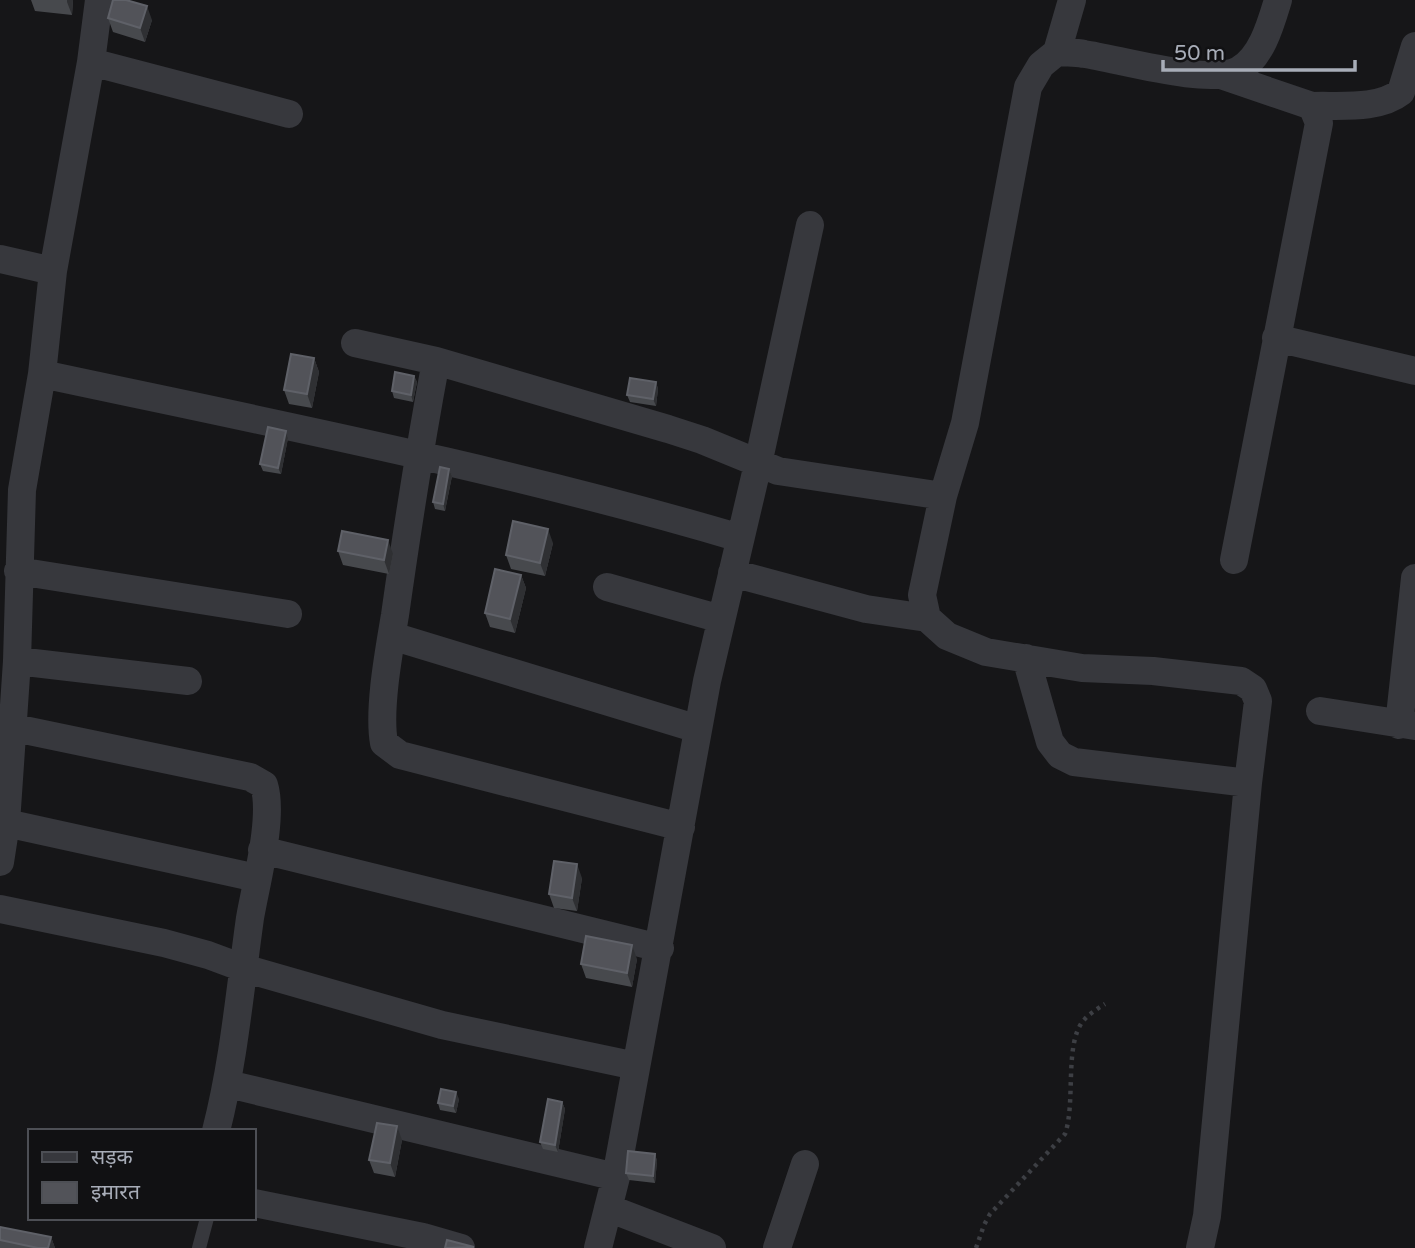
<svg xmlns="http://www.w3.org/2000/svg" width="1415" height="1248" font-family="'Varela Round','Noto Sans Devanagari',sans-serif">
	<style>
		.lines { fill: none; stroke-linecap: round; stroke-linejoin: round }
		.path { stroke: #3d3f44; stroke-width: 4.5; stroke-dasharray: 3.5 5; stroke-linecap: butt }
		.lane { stroke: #37383d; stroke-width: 14 }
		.street { stroke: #37383d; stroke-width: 28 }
		.wall { fill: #47494d }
		.shaded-wall { fill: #2f3033 }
		.building { fill: #525359; stroke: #5f6168; stroke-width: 2 }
	</style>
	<rect width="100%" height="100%" fill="#161618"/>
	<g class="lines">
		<path class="path" d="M976,1248l8,-23 6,-11 75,-80c11,-31 -1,-89 18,-113 6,-7 14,-12 22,-17"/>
		<path class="lane" d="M199,1248l8,-30"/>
		<path class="street" d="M1057,52l15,-52
			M91,62l198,52
			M1221,75l91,31 7,17 -85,437
			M1312,106c28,-1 66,4 89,-14l14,-46
			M0,259l53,12
			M1276,338l139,33
			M355,343l81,18 232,68 34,11 76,31 165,25
			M436,361c-16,85 -29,169 -41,254 -6,36 -17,94 -11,128l16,12 281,72
			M42,374c234,50 469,96 698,164
			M18,571l270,43
			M732,573l134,36 61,9
			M607,587l114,32
			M392,636l306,93
			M1026,658l24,84 10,13 14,7 174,21
			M17,661l171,20
			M1320,711l95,15
			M0,725l250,52 14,8c10,32 -8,98 -14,133 -10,71 -16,143 -34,213
			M1399,725l16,-147
			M6,823l251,55
			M262,850l398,98
			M0,862l6,-39 11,-162 5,-171 20,-116 11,-103 38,-209 8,-62
			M0,909l164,34 44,12 35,13 199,57 194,41
			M228,1084l388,93
			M254,1203l169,34 38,11
			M608,1208l104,40
			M598,1248l18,-71 91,-496 51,-217 52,-239
			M777,1248l28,-84
			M1200,1248l7,-32 41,-433 10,-82 -5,-12 -12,-8 -88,-10 -71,-3 -96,-16 -39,-16 -20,-18 -5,-23 21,-99 22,-73 63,-336 13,-22 16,-13c9,1 18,0 27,2 35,5 125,32 155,16 23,-13 32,-47 39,-70"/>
	</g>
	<path class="wall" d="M31,0h42l-1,15 -37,-4z
		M108,18l44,2 -7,22 -32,-10z
		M314,358l5,14 -7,36 -23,-4 -5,-14z
		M414,376l3,6 -4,20 -19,-4 -2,-7z
		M656,382l2,7 -2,17 -26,-4 -3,-7z
		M286,431l2,7 -7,36 -18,-3 -3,-7z
		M449,469l3,7 -7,35 -10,-2 -2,-7z
		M553,543l-8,33 -34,-7 -5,-14z
		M338,551l55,3 -4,20 -46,-9z
		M521,575l5,13 -11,45 -25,-6 -5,-14z
		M582,878l-5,33 -23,-3 -5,-14z
		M637,959l-5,28 -46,-9 -5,-14z
		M459,1099l-3,14 -16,-3 -2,-7z
		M562,1102l3,7 -7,43 -15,-3 -3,-7z
		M402,1140l-7,37 -21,-4 -5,-13z
		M655,1154l2,7 -2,22 -26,-3 -3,-7z
		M0,1227l51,10 4,11h-55z"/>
	<path class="shaded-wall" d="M67,0h6l-1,15 -5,-13z
		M147,6l5,14 -7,22 -5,-14z
		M314,358l5,14 -7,36 -5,-14z
		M414,376l3,6 -4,20 -2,-7z
		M656,382l2,7 -2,17 -3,-7z
		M286,431l2,7 -7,36 -3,-6z
		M449,469l3,7 -7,35 -2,-7z
		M548,529l5,14 -8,33 -5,-13z
		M388,540l5,14 -4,20 -5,-14z
		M521,575l5,13 -11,45 -5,-14z
		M577,864l5,14 -5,33 -5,-13z
		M632,945l5,14 -5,28 -5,-14z
		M456,1092l3,7 -3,14 -3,-7z
		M562,1102l3,7 -7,43 -3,-7z
		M397,1126l5,14 -7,37 -5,-14z
		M655,1154l2,7 -2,22 -2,-7z
		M51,1237l4,11h-7z"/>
	<path class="building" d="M113,0h13l21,6 -7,22 -32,-10z
		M291,354l23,4 -7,36 -23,-4z
		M395,372l19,4 -3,19 -19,-4z
		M630,378l26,4 -3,17 -26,-4z
		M268,427l18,4 -8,37 -18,-4z
		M440,467l9,2 -6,35 -10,-2z
		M513,521l35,8 -8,34 -34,-8z
		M342,531l46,9 -4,20 -46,-9z
		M495,569l26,6 -11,44 -25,-6z
		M554,861l23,3 -5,34 -23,-4z
		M586,936l46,9 -5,28 -46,-9z
		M441,1089l15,3 -3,14 -15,-3z
		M548,1099l14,3 -7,43 -15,-3z
		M377,1123l20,3 -7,37 -21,-3z
		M628,1151l27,3 -2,22 -27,-3z
		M0,1227l51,10 -3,11h-10l-38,-8z
		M447,1240l27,7 -29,1z"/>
	<rect x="28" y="1129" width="228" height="91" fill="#111113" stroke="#4d4f55" stroke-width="2"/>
	<rect x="42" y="1152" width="35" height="10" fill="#37383d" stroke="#4d4f55" stroke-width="2"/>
	<text x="91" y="1164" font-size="21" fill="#a8adb8">सड़क</text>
	<rect x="42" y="1182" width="35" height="21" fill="#525359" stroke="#4d4f55" stroke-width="2"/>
	<text x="91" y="1199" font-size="21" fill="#a8adb8">इमारत</text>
	<path d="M1163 60v10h192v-10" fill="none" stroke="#a8adb8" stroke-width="3.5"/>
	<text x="1174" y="60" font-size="21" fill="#a8adb8" stroke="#111113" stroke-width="5" paint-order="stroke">50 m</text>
</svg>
